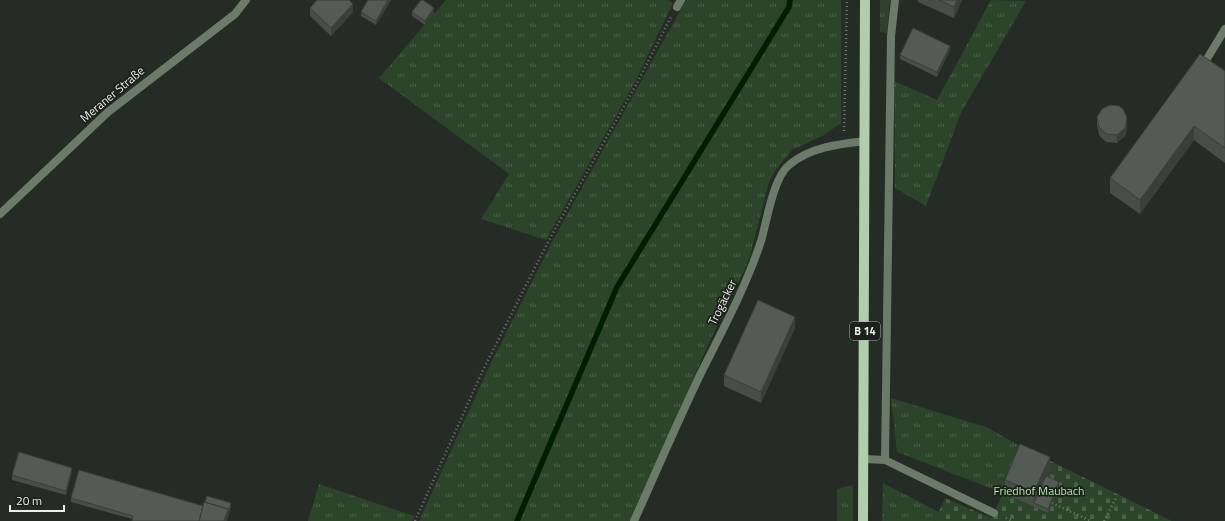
<svg xmlns="http://www.w3.org/2000/svg" width="1225" height="521" font-family="'Titillium Web',sans-serif">
	<style>
		.grass { fill: url(#grass-tufts) }
		.cemetery { fill: url(#cemetery-stones) }
		.lines { fill: none; stroke-linecap: round; stroke-linejoin: round }
		.stream { stroke: #001e00; stroke-width: 5.5 }
		.path { stroke: #717671; stroke-width: 2.5; stroke-dasharray: 1 3; stroke-linecap: butt }
		.service { stroke: #6c7b69; stroke-width: 8 }
		.minor { stroke: #6c7b69; stroke-width: 8 }
		.primary { stroke: #aecfaa; stroke-width: 10 }
		.wall { fill: #484d48 }
		.shaded-wall { fill: #3b3f3b }
		.building { fill: #545a54; stroke: #3b3f3b }
		.labels { text-anchor: middle; dominant-baseline: central; stroke-width: 3.5; stroke-linejoin: round; paint-order: stroke }
		.shield { fill: #1c211b; stroke: #adb0ac; stroke-width: 1 }
		.shield-label { font-size: 11px; font-weight: bold; fill: #ebeeea }
		.street-label { font-size: 12px; fill: #ebeeea; stroke: #1c211b }
		.park-label { font-size: 12px; fill: #afe7a8; stroke: #1c211b }
	</style>
	<defs>
		<pattern id="grass-tufts" width="24" height="20" patternUnits="userSpaceOnUse"><rect width="24" height="20" fill="#2c4429"/><path d="M3 7l-1-3M5 7V3M7 7l1-3M15 17l-1-3M17 17v-4M19 17l1-3" fill="none" stroke="#4b5f48"/></pattern>
		<pattern id="cemetery-stones" width="16" height="16" patternUnits="userSpaceOnUse"><rect width="16" height="16" fill="#2c4429"/><path d="M2 7V4a2 2 0 0 1 4 0v3zM10 15v-3a2 2 0 0 1 4 0v3z" fill="#4b5f48"/></pattern>
	</defs>
	<rect width="100%" height="100%" fill="#252b25"/>
	<path class="grass" d="M446,0h222l5,3 -39,81 -88,156 -65,-21 28,-45 -130,-96z
		M686,0h155v123l-17,12 -32,15 -17,21 -6,11 -19,74 -5,13 -36,74 -79,178h-211l69,-152 65,-129z
		M880,0h10l-3,33 -7,-1z
		M991,0l35,1 -65,112 -35,93 -31,-18 -1,-107 43,19z
		M891,398l95,29 36,20 -19,46 -106,-41z
		M883,483l56,29 -4,9h-53z
		M319,484l95,32 -2,5h-104z
		M853,485v36h-16v-32z"/>
	<path class="cemetery" d="M1022,447l150,74h-237l10,-23 47,20z"/>
	<g class="lines">
		<path class="stream" d="M517,521l100,-234 172,-280 1,-7"/>
		<path class="path" d="M844,131l3,-131
			M1052,503l39,18
			M1006,518l6,3
			M415,521l68,-151 66,-130 87,-155 35,-68
			M1104,521l12,-23"/>
		<path class="service" d="M1225,29l-20,33 20,14
			M0,214l108,-102 127,-98 11,-14
			M864,459l21,1 109,53
			M634,521c22,-49 43,-98 66,-146 22,-44 46,-88 61,-134 6,-20 12,-63 28,-76 21,-18 50,-21 76,-24"/>
		<path class="minor" d="M677,7l4,-7
			M885,460l6,-424 4,-36"/>
		<path class="primary" d="M863,521l2,-521"/>
	</g>
	<path class="wall" d="M368,0h23l-15,25 -15,-9v-4z
		M918,0h44l-8,18 -36,-16z
		M310,8l43,4 -22,24 -21,-20z
		M412,12l22,1 -9,12 -13,-9z
		M950,50l-13,27 -37,-18v-4z
		M1225,71v92l-31,-23 -54,74 -30,-21v-15z
		M1097,117l30,9 -2,10 -8,7 -11,-1 -7,-7 -2,-10z
		M795,328l-34,75 -37,-17v-11z
		M1050,471l-3,6 12,9 -11,27 -43,-19v-14z
		M72,472l-6,23 -54,-15v-5z
		M71,498l132,8 28,1 -99,12 -61,-17z"/>
	<path class="shaded-wall" d="M388,0h3l-15,25v-4z
		M957,0h5l-8,18v-11z
		M353,4v8l-22,24v-8z
		M434,8v5l-9,12v-4z
		M950,46v4l-13,27v-5z
		M1127,118v8l-2,10 -8,7v-8z
		M1194,126v14l-54,74v-14z
		M795,317v11l-34,75v-11z
		M1050,457v14l-14,33 -2,-1v4v-15z
		M72,468v4l-6,23v-4z
		M1059,482v4l-11,27v-4z
		M231,503v4l-4,14h-3l4,-12z"/>
	<path class="building" d="M317,0h32l4,4 -22,24 -21,-20z
		M368,0h20l-12,21 -15,-9z
		M421,0h2l11,8 -9,13 -13,-9z
		M939,0h18l-3,7z
		M913,28l37,18 -13,26 -37,-17z
		M1200,54l25,17v77l-31,-22 -54,74 -30,-22z
		M1110,105l9,1 4,3 4,9 -2,10 -8,7 -11,-1 -7,-7 -2,-10 5,-8z
		M758,300l37,17 -34,75 -37,-17z
		M1020,444l30,13 -16,35 -29,-12z
		M19,452l53,16 -6,23 -54,-16z
		M79,470l124,36 -4,15h-67l1,-5 -62,-18z
		M1046,476l13,6 -11,27 -14,-6z
		M207,496l24,7 -3,10v-4l-23,-7z
		M204,502l24,7 -4,12h-25z"/>
	<g class="labels">
		<rect class="shield" x="850" y="322" width="30" height="18" rx="3"/>
		<g class="shield-label">
			<text x="865" y="331">B 14</text>
		</g>
		<g class="street-label">
			<text transform="translate(112 94) rotate(-40)">Meraner Straße</text>
			<text transform="translate(722 302) rotate(-64)">Trogäcker</text>
		</g>
		<g class="park-label">
			<text x="1039" y="490">Friedhof Maubach</text>
		</g>
	</g>
	<path d="M10 505v6h54v-6" fill="none" stroke="#ebeeea" stroke-width="2"/>
	<text x="16" y="505" font-size="12" fill="#ebeeea" stroke="#1c211b" stroke-width="3" paint-order="stroke">20 m</text>
</svg>
